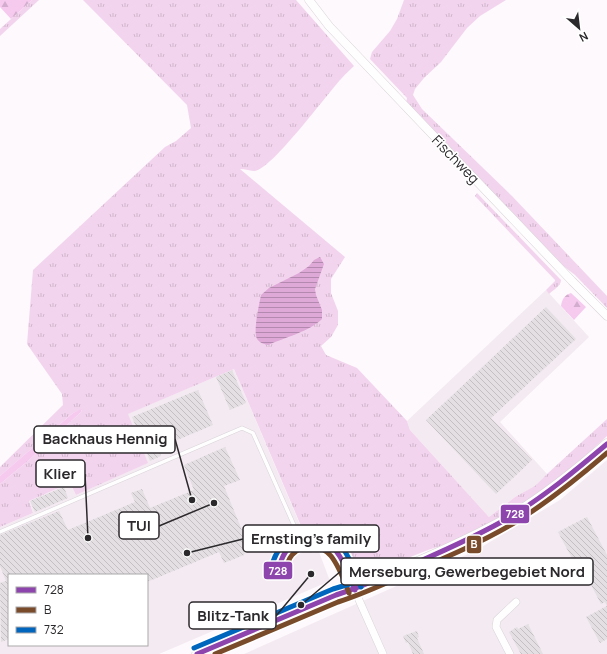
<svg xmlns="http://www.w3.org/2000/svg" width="607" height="654" font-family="Manrope,sans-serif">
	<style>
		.built { fill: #f4eaf2; fill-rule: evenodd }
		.grass { fill: url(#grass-tufts) }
		.forest { fill: url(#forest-firs) }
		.water { fill: url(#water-rules) }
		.building { fill: url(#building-back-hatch) }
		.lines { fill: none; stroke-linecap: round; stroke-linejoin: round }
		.service-casing { stroke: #d8d4d7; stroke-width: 4.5 }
		.minor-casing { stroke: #d8d4d7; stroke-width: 8 }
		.tertiary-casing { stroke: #d8d4d7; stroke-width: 9 }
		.secondary-casing { stroke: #d8d4d7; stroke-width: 11 }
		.service { stroke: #fffeff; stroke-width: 3.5 }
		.minor { stroke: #fffeff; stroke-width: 7 }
		.tertiary { stroke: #fffeff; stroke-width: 8 }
		.secondary { stroke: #fffeff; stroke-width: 10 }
		.bus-1-casing { stroke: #fff; stroke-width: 8 }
		.bus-2-casing { stroke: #fff; stroke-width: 8 }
		.bus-3-casing { stroke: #fff; stroke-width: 8 }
		.bus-1 { stroke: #8e44ad; stroke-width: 5 }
		.bus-2 { stroke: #7a4b2a; stroke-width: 5 }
		.bus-3 { stroke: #0065bd; stroke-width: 5 }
		.labels { text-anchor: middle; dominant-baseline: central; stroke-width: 3; stroke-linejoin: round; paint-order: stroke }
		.street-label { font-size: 14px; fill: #2c292c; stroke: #fff }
		.leader { fill: none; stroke: #2c292c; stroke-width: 1.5 }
		.callout-dot { fill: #2c292c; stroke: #fff; stroke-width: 1.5 }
		.callout { fill: #fff; stroke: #2c292c; stroke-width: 1.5 }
		.callout-label { font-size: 15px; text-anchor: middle; font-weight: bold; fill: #2c292c }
		.line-badge { stroke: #fff; stroke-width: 1.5 }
		.badge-label { font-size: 11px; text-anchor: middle; font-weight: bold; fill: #fff }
	</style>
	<defs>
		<pattern id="grass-tufts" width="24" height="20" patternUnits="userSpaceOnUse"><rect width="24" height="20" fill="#f3d4ee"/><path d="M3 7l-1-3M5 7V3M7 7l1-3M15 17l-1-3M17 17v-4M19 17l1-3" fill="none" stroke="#d0b6cc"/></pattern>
		<pattern id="forest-firs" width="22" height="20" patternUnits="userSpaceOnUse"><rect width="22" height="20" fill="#f6c9ef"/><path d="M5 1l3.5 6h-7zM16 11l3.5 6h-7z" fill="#d3adcd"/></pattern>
		<pattern id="water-rules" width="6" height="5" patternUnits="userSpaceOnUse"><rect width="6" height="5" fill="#dea8d7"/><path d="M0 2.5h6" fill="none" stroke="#b489af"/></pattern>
		<pattern id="building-back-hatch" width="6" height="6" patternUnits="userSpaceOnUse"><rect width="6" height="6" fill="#e3dfe2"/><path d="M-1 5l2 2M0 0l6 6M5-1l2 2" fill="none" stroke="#c3bfc2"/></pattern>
	</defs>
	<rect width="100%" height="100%" fill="#fdf9fc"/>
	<path class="built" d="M546,290l43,47 -89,85 47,52 -12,13 -20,10 -26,20 -79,-87 -3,-9z
		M234,369l78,184 7,-1 11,29 -171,73h-159v-127l33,-14 -4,-12 41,-18 6,12 71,-32 -20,-49zM9,575h138v70h-138z
		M607,460v194h-363l231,-103 85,-51z"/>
	<path class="grass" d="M32,0h7l-39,36v-7z
		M83,0h213l58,66c-4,4 -9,8 -13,13 -14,15 -69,90 -86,92 -4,0 -10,-2 -15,-2l105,88 -14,22v14l7,18v14l-7,12 -10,9 5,9 31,13 50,53 3,9 79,87 26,-20 20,-11 12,-12 60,-55v17l-36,33 -20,17 -44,29 -60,29 -19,6 -63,25 -23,-31 -19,-10 -19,-1 -70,-164 -106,45 20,49 -72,32 -6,-12 -41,18 4,12 -33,14v-43l29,-24 52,-48 1,-2 -9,3 -73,63v-9l63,-62 -1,-11 -35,-50 6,-74 132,-123 11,-6 15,-13 -4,-23z
		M404,0h102l-26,16 -13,12 -26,34 -17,16 -9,11 -2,6 9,14 90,87 95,100v12l-32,-33 -21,-16 -148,-156 1,-5 -37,-39 2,-7 18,-21 7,-12z
		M477,193l84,87c0,6 -8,10 -12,14l-3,-4 9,-9v-1l-80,-84z"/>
	<path class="forest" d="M0,0h32l-21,19 -11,-12z
		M571,293l15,14 -12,13 -13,-14c1,-6 3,-11 10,-13z
		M82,409l-1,3 -52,48 -29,24v-8l8,-7 65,-56z"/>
	<path class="water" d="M320,257l4,7 -9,25 1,6 6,15v9c-12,12 -38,19 -54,26 -4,-1 -8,-2 -11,-6 -4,-8 2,-34 4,-44l8,-7 30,-15 10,-7 5,-6z"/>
	<path class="building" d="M546,307l30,32 -85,79 41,42 -36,34 -70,-74z
		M232,370l14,33 -16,7 -14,-33z
		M198,390l15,35 -55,23 3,8 -11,5 -18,-44z
		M225,447l15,33 -16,6 24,59 -4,10 -20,8 -5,-11 -72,30v-7h-138v64l-8,3 -1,-59 6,-2 -6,-15v-31l59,-24 9,19 67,-28 -4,-9 11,-4 8,19 44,-18 -10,-25z
		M64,487l4,11 -33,14 -5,-11z
		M587,517l20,38v84l-7,4 -14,-26 21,-11 -2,-4 -4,2 -13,-25 -4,2 -26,-49z
		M528,624l15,30h-22l-12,-22 8,-5 1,2z
		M417,631l2,6 -2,1 7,16h-11l-5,-12 -2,1 -3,-7z"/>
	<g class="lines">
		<defs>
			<path id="service" d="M0,532l242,-104 11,5 48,108 -9,3 -9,12 -6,17"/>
			<path id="minor" d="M301,541c14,-2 19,-3 31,7 12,8 21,39 27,52 8,18 16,36 24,54
				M510,654l-14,-27 1,-7 19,-18"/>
			<path id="tertiary" d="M309,0l20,26 243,255 35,35"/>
			<path id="secondary" d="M197,654l139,-59c24,-7 47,-18 70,-28 35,-15 71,-31 104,-50 35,-21 66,-46 97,-73"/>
		</defs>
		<use href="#service" class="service-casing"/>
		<use href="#minor" class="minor-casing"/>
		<use href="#tertiary" class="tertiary-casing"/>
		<use href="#secondary" class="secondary-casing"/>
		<use href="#service" class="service"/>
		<use href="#minor" class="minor"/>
		<use href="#tertiary" class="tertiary"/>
		<use href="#secondary" class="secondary"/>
		<defs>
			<path id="bus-1" d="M277,573c3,-8 4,-16 10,-23 12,-15 37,-14 49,1 9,11 14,26 19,39
				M197,654l139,-59c25,-8 49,-19 73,-29 34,-15 69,-30 101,-49 35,-21 66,-47 97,-73"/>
			<path id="bus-2" d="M284,575c2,-7 3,-14 8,-20 10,-12 29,-11 39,1 8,10 13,24 18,37
				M215,654l123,-52c26,-8 50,-20 74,-30 35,-15 70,-30 102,-49 33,-20 64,-45 93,-70"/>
			<path id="bus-3" d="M270,571c3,-9 5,-18 12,-25 15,-19 44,-17 59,0 10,12 15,28 20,41
				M194,648l139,-59 20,-6"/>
		</defs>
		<use href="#bus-1" class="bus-1-casing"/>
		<use href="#bus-2" class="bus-2-casing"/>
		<use href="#bus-3" class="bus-3-casing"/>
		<use href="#bus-1" class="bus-1"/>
		<use href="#bus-2" class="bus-2"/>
		<use href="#bus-3" class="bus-3"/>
	</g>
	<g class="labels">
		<g class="street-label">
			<text transform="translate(456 159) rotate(46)">Fischweg</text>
		</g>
	</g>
	<path class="leader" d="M192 500L175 439M88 538L85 474M214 503L159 526M187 553L243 539M301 605L341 571M311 574L276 616"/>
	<g class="callout-dot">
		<circle cx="192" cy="500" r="4"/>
		<circle cx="88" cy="538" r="4"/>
		<circle cx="214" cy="503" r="4"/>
		<circle cx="187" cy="553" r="4"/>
		<circle cx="301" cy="605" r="4"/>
		<circle cx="311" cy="574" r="4"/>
	</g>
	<g class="callout">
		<rect x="34" y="426" width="141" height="27" rx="4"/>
		<rect x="36" y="460" width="49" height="27" rx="4"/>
		<rect x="119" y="512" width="40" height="27" rx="4"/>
		<rect x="243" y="525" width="136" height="27" rx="4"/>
		<rect x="341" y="558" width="252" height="27" rx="4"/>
		<rect x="189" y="602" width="87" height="27" rx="4"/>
	</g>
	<g class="callout-label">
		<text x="105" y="444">Backhaus Hennig</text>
		<text x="60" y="479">Klier</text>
		<text x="139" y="531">TUI</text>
		<text x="311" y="544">Ernsting's family</text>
		<text x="467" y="577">Merseburg, Gewerbegebiet Nord</text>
		<text x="233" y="621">Blitz-Tank</text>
	</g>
	<g class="line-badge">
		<rect x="500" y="504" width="30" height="20" rx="4" fill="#8e44ad"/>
		<rect x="466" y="535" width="16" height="19" rx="4" fill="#7a4b2a"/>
		<rect x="263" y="561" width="30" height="19" rx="4" fill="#8e44ad"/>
	</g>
	<g class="badge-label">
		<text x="515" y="518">728</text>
		<text x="474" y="548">B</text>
		<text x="278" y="575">728</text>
	</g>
	<rect x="8" y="574" width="140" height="72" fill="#ffffff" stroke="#aba9ab"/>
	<rect x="16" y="587" width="20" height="6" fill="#8e44ad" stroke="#aba9ab"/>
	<text x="44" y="594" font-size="12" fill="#2c292c">728</text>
	<rect x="16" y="607" width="20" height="6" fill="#7a4b2a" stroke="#aba9ab"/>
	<text x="44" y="614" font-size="12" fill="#2c292c">B</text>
	<rect x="16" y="627" width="20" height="6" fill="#0065bd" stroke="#aba9ab"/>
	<text x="44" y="634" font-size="12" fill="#2c292c">732</text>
	<g transform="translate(579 28) rotate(152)" stroke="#ffffff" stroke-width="3" paint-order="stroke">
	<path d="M0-3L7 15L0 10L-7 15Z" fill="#2c292c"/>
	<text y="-6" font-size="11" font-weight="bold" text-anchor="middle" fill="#2c292c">N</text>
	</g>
</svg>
